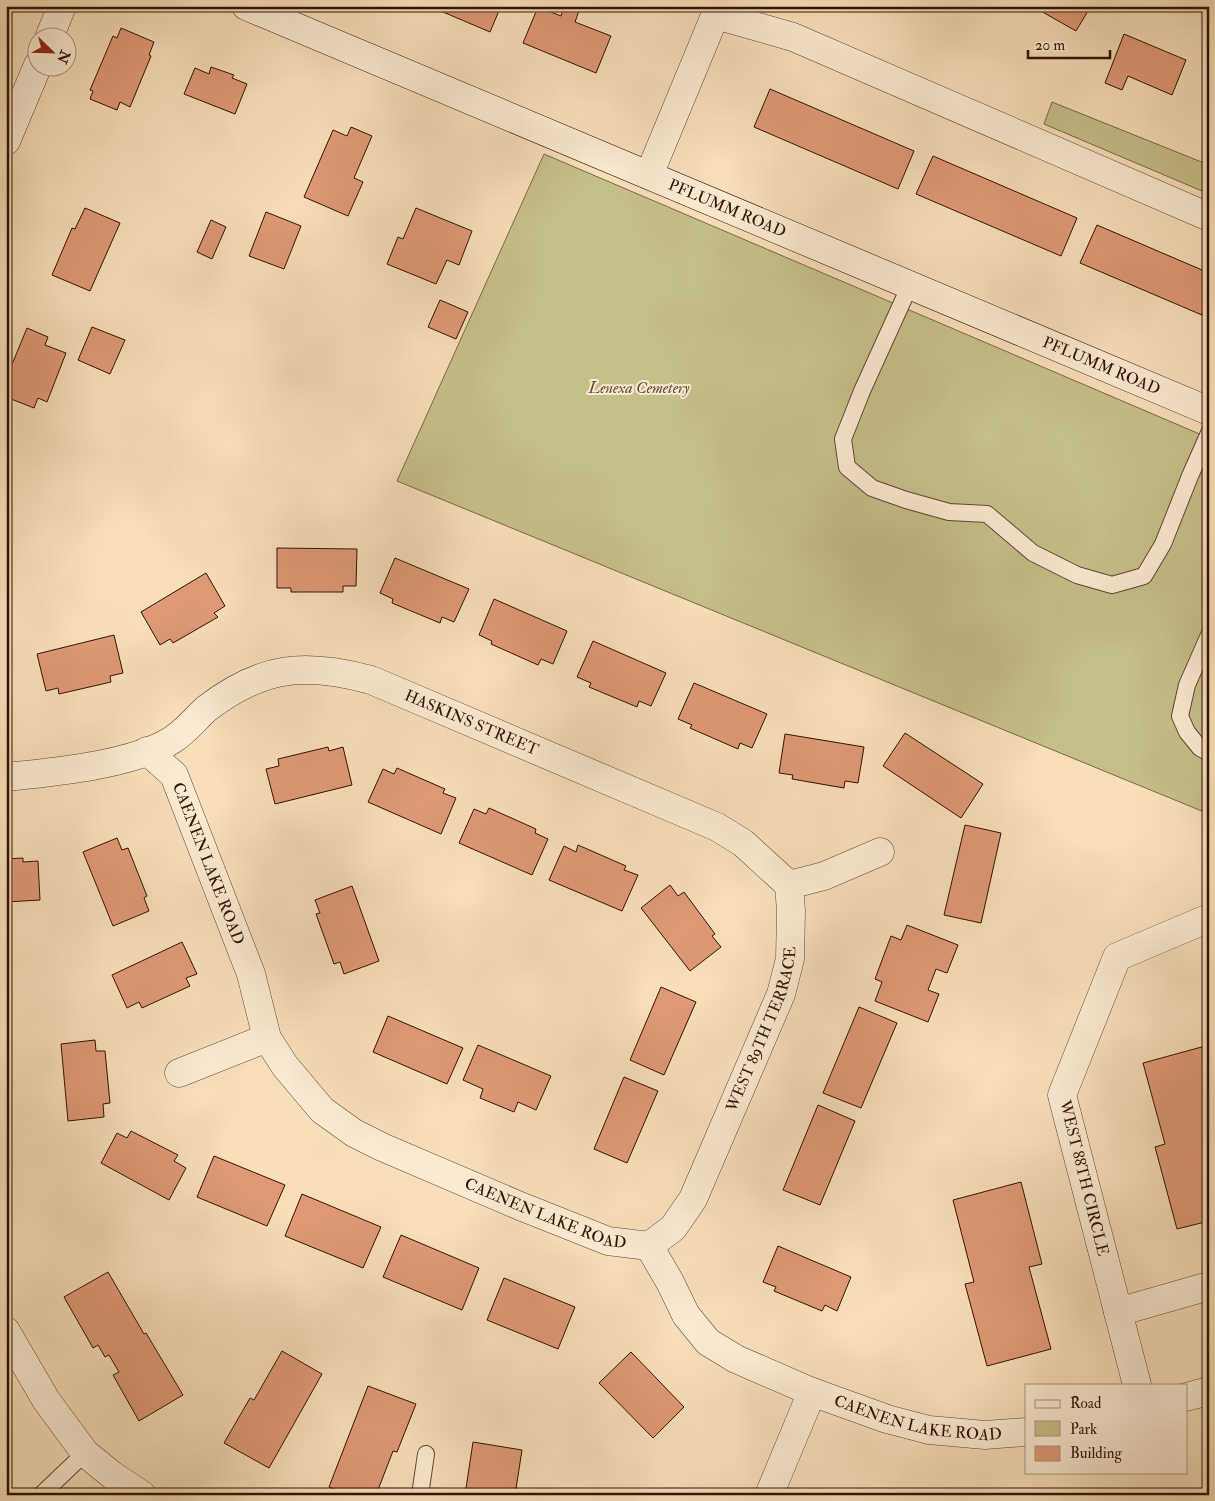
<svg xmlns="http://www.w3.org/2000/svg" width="1215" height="1501" font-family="'IM FELL Double Pica',serif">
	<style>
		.green { fill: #c5bf8a; stroke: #7b6848 }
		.building { fill: #df9976; stroke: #311105 }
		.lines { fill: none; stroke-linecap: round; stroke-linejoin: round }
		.service-casing { stroke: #634432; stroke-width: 18 }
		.minor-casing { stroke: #634432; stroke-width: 29 }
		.secondary-casing { stroke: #311105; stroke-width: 29 }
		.service { stroke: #faead2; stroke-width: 16 }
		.minor { stroke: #faead2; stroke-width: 28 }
		.secondary { stroke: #faead2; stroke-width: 28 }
		.labels { text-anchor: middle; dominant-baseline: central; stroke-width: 4; stroke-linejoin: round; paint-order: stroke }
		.street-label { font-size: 16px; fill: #311105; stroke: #faead2 }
		.park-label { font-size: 16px; font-style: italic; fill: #654e34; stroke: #faead2 }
	</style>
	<rect width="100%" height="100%" fill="#f8deb9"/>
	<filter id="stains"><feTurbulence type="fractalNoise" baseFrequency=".004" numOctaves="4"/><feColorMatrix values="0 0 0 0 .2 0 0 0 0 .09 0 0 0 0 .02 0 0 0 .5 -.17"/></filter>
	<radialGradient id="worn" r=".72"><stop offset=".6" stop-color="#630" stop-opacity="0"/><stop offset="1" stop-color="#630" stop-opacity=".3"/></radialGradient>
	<path class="green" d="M1052,102l157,63v29l-165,-70z
		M544,154l665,284v376l-812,-333z"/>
	<path class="building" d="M437,6h64l-11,26 -54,-23z
		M564,6l16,2 -5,14 36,14 -15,37 -73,-30 15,-36 23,9z
		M1032,6h59l-15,25z
		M121,28l33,14 -5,13 2,1 -21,51 -10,-5 -3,8 -27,-11 3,-8 -3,-1 23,-54 4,2z
		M1124,34l62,26 -14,35 -44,-19 -6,14 -17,-7z
		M211,67l23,8 -2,3 15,6 -12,30 -51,-20 11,-26 14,6z
		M770,89l144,62 -16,38 -144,-62z
		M351,127l21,9 -18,42 9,4 -15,34 -44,-19 29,-67 14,6z
		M933,156l144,62 -16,38 -145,-62z
		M85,208l35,15 -30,68 -38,-16 20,-47 3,1z
		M416,208l56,23 -13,34 -12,-5 -11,24 -49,-20 11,-27 5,2z
		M266,212l35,14 -17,43 -35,-13z
		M211,220l15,7 -14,32 -15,-7z
		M1097,225l112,48v45l-129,-55z
		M440,300l28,12 -12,27 -28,-12z
		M92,327l33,13 -15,34 -32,-14z
		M27,328l21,9 -3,8 21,8 -19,49 -9,-4 -4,10 -28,-11v-18z
		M277,548l80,1 -1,37h-13v6h-52v-4h-14z
		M395,558l74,31 -15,33 -12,-5 -2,6 -48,-20 1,-4 -13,-6z
		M206,573l19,33 -11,7 4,4 -45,26 -3,-4 -10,6 -19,-33z
		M494,599l73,32 -14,33 -12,-5 -3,6 -47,-21 1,-3 -13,-6z
		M114,635l9,38 -13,3 1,6 -52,12 -1,-6 -12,3 -9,-37z
		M593,641l73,32 -15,33 -12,-5 -2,6 -48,-20 2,-4 -14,-6z
		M694,683l73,31 -15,34 -12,-5 -2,6 -48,-21 2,-3 -14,-6z
		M905,733l78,51 -22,34 -78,-52z
		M785,734l79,13 -6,36 -13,-2 -1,7 -52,-9 1,-4 -14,-2z
		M328,747l1,4 14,-4 9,38 -77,19 -9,-35 13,-3 -1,-7z
		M397,768l48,21 -2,4 13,5 -15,36 -73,-32 15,-33 11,5z
		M489,808l47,21 -1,4 13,6 -16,36 -73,-32 15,-34 12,5z
		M965,825l36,8 -20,90 -37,-8z
		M117,838l5,12 6,-2 19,48 -3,2 5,13 -36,15 -30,-74z
		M578,845l48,21 -2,4 14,5 -16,36 -73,-31 15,-34 12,6z
		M23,858v4l15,-1 2,39 -34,2v-43z
		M670,885l8,11 6,-4 31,42 -3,2 9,11 -31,24 -49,-63z
		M352,886l27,75 -35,13 -4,-12 -6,2 -18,-50 4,-1 -5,-13z
		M907,925l51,20 -11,28 -11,-4 -8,21 11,4 -11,28 -53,-21 7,-19 -7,-3 16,-43 10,4z
		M182,942l15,32 -11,4 4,8 -48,22 -3,-6 -12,6 -15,-33z
		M661,987l35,15 -32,73 -34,-15z
		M859,1007l38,16 -36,85 -38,-15z
		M388,1016l75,32 -16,36 -74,-32z
		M95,1040l1,11h9l5,52 -7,1 1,13 -36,4 -7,-77z
		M478,1045l73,31 -15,34 -18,-8 -4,10 -34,-14 3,-9 -20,-9z
		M1209,1045v176l-32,8 -22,-82 10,-3 -22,-81z
		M624,1077l34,14 -31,72 -33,-14z
		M818,1105l37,16 -35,84 -37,-15z
		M131,1131l47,24 -4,6 12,7 -17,32 -68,-37 16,-30 10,5z
		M214,1156l71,29 -18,41 -70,-29z
		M1021,1182l21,82 -13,3 22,82 -64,17 -22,-82 9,-2 -21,-82z
		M302,1194l79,33 -18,41 -78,-32z
		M401,1235l78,33 -17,42 -79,-33z
		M778,1246l73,31 -14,34 -12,-6 -3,6 -48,-20 2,-4 -13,-5z
		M108,1272l36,62 2,-1 37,62 -44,26 -26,-46 6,-3 -10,-17 -4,2 -7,-12 -5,3 -29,-51z
		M504,1278l71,29 -17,42 -71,-29z
		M282,1351l40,23 -53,94 -45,-25 26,-45 4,2z
		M631,1352l53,55 -31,31 -54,-55z
		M368,1386l48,18 -19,48 -4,-1 -17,44h-27l-20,-8z
		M473,1442l49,8 -7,45h-50z"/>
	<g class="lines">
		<defs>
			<path id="service" d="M910,285l-48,106 -19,48 4,28 25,21 34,12 43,12 38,2 46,39 44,22 35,10 32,-9 19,-32 27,-68 19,-43
				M1209,635l-22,50 -7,31 7,16 13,16 9,5
				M41,1495l44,-42
				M420,1495l6,-41"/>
			<g id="minor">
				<path d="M716,15l77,22 416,180"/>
				<path d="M49,38l13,-32"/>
				<path d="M6,141l32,-76"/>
				<path d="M649,175l70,-169"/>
				<path id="s1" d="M147,751l27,24 77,199 16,64 18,28 37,44 32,23 28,14 138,59 88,35 41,5"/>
				<path id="s2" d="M6,777c48,-5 126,-12 166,-37 13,-8 23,-21 34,-31 56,-43 98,-47 165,-29l346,147 26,16 46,42"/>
				<path d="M789,885l35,-9 56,-24"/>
				<path d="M179,1073l88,-35"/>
				<path id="s3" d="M649,1246l21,36 16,33 22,27 28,17 76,33 75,27 42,11 56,5 41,-3"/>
				<path id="s4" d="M649,1246l24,-18 20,-29 88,-205 9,-35 1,-48 -2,-26"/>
				<path d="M1118,1312l91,-26"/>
				<path d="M6,1331l40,69 39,53 27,22 30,20"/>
				<path d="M1137,1385l-75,-290 55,-138 92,-39"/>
				<path d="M1186,1397l23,-6"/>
				<path d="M769,1495l43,-103"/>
			</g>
			<g id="secondary">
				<path id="s5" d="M246,6l963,405"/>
			</g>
		</defs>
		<use href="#service" class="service-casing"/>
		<use href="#minor" class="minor-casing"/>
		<use href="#secondary" class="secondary-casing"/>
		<use href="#service" class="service"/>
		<use href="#minor" class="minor"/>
		<use href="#secondary" class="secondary"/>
	</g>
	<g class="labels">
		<g class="street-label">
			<text stroke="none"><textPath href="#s5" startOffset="522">PFLUMM ROAD</textPath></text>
			<text stroke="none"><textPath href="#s5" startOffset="928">PFLUMM ROAD</textPath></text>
			<text stroke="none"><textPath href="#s2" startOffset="502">HASKINS STREET</textPath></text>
			<text stroke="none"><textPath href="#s1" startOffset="131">CAENEN LAKE ROAD</textPath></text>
			<text stroke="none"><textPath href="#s4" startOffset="249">WEST 89TH TERRACE</textPath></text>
			<text transform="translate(1084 1178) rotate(76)">WEST 88TH CIRCLE</text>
			<text stroke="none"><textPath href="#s1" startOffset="654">CAENEN LAKE ROAD</textPath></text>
			<text stroke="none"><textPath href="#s3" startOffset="339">CAENEN LAKE ROAD</textPath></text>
		</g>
		<g class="park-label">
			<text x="639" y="388">Lenexa Cemetery</text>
		</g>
	</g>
	<rect width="1215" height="1501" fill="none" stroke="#f8deb9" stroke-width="25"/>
	<rect x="8" y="8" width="1200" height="1486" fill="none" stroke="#311105" stroke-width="2.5"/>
	<rect x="12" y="12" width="1190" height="1476" fill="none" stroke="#311105"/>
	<rect x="1025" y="1384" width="162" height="90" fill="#faead2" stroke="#aa9380"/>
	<rect x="1035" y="1400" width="25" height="8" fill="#faead2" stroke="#aa9380"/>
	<text x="1070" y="1408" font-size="15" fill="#311105">Road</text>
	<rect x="1035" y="1421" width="25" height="15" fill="#c5bf8a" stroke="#aa9380"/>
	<text x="1070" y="1434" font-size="15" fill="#311105">Park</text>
	<rect x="1035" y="1446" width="25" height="15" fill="#df9976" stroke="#aa9380"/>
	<text x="1070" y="1458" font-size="15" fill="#311105">Building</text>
	<g transform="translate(52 52) rotate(113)"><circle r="24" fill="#faead2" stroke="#aa9380"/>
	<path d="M0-4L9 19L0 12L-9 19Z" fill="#8f2418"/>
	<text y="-8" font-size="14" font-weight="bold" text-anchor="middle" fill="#311105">N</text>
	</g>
	<path d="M1028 50v8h82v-8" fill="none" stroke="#311105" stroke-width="2.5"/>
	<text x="1035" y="50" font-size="15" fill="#311105" stroke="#faead2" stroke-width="4" paint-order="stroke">20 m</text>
	<rect width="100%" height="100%" filter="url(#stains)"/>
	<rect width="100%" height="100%" fill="url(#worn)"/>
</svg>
